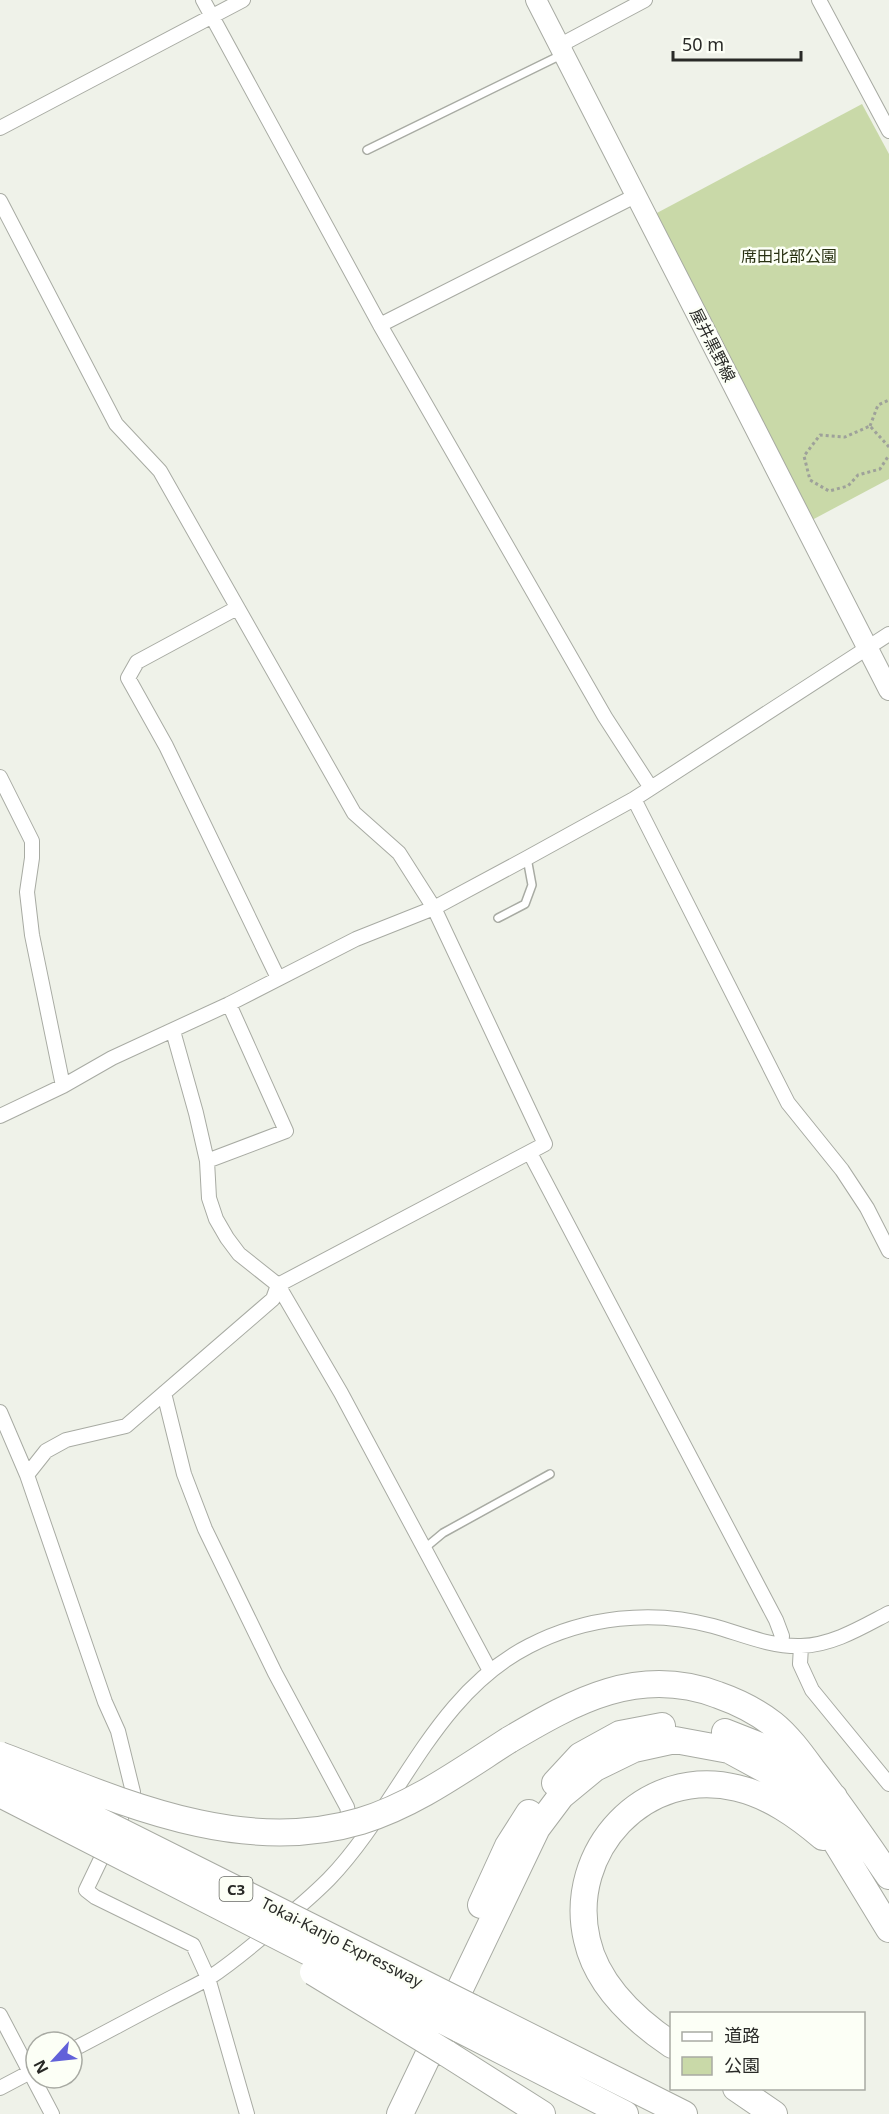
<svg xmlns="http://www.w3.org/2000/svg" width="889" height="2114" font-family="'Noto Sans','Noto Sans JP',sans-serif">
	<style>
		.green { fill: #c9d9a8 }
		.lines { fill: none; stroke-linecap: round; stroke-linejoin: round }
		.lane-casing { stroke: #a8aba3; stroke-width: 10 }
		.street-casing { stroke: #a8aba3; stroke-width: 16 }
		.secondary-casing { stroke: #a8aba3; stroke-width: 22 }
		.highway-casing { stroke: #a8aba3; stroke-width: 28 }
		.path { stroke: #9ea19a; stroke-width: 3; stroke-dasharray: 3 3; stroke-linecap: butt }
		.lane { stroke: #fff; stroke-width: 7 }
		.street { stroke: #fff; stroke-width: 14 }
		.secondary { stroke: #fff; stroke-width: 20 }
		.highway { stroke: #fff; stroke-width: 26 }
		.highway-bridge-casing { stroke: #a8aba3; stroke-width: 28; stroke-linecap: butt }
		.highway-bridge { stroke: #fff; stroke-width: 26 }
		.labels { text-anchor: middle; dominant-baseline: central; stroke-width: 5; stroke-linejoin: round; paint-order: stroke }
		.shield { fill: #fcfff6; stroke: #686a65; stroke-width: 1.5 }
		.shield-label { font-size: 15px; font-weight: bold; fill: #292a27 }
		.park-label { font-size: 16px; fill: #283111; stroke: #fcfff6 }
		.street-label { font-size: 16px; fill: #292a27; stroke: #fcfff6 }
	</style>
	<rect width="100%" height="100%" fill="#eff2e9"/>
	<path class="green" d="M862,104l27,50v325l-77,41 -157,-306z"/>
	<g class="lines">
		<defs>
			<path id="lane" d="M367,150l190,-93 2,-4
				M498,918l27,-14 7,-19 -5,-27
				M425,1548l18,-15 107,-59"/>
			<path id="street" d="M203,0l177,325 225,392 46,71
				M819,0l70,131
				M562,48l6,-7 77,-41
				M0,128l243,-128
				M0,201l116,223 44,47 194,342 45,40 35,55 111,236 -267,141 -5,14 -147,127 -60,14 -20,11 -19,24
				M380,325l257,-130
				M237,608l-100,54 -9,16 38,68 112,232
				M0,777l32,64v17l-5,34 5,43 31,151
				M634,799l154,304 54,67 25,38 22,43
				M229,1004l57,127 -79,30 2,37 7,21 11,19 12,16 39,31 63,108 149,278
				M173,1031l23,82 11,48
				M0,1116l63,-30 49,-28 117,-54 127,-65 78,-31 93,-50 107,-59 255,-165
				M530,1153l246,467 6,16 -1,8
				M164,1393l20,81 21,55 70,144 72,134 4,20
				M0,1412l27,63 78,227 13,29 15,61 -47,98 9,7 98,48 15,33 39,136
				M801,1646l-1,18 12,26 77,94
				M0,2015l52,99
				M72,2050c31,-16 62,-33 93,-49 15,-8 30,-15 44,-23 23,-15 43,-32 63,-49 20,-16 39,-32 57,-50 71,-74 104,-184 200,-233 56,-29 123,-37 184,-20 29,8 57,21 88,20 32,-1 61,-19 88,-33
				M0,2088l36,-19"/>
			<path id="secondary" d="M536,0l353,690"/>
			<path id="highway" d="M725,1732l38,15 39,22 32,28
				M509,1740c66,-39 130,-75 209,-45 20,7 38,16 55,29 15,12 28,30 39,45 27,34 52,71 77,107
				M555,1783l25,-27 40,-22 42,-8
				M481,1905l27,-59 21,-33
				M471,2007l213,107
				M459,2029l166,85
				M672,2045c-37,-25 -75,-60 -85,-105 -21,-89 58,-175 150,-152 33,8 60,27 86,49
				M446,2053l96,61
				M736,2088l38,26
				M400,2114l137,-286 24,-32 34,-28 39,-19 41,-9 54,10 46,25 32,25 21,29 61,100"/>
		</defs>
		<use href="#lane" class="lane-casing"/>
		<use href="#street" class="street-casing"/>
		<use href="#secondary" class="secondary-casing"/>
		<use href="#highway" class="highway-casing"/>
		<path class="path" d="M870,426l8,-21 11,-5
			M889,447l-19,-21 -25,11 -25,-2 -16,21 6,24 19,11 19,-5 10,-11 22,-6 9,-14"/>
		<use href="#lane" class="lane"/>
		<use href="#street" class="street"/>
		<use href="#secondary" class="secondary"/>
		<use href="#highway" class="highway"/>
		<defs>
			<path id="highway-bridge" d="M0,1755c114,43 237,103 361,66 53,-16 101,-51 148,-81
				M0,1771l471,236
				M0,1794l459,235
				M313,1972l133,81"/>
		</defs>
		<use href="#highway-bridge" class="highway-bridge-casing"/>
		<use href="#highway-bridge" class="highway-bridge"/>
	</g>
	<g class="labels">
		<rect class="shield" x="219.5" y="1877" width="33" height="24" rx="4.5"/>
		<g class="shield-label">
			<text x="236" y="1889">C3</text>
		</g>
		<g class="park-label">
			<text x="789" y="256">席田北部公園</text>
		</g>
		<g class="street-label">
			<text transform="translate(713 345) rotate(63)">屋井黒野線</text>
			<text transform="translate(342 1942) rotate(27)">Tokai-Kanjo Expressway</text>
		</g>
	</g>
	<rect x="670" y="2012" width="195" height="78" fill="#fcfff6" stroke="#a8aaa3" stroke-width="1.5"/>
	<rect x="682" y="2032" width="30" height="9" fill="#ffffff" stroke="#a8aaa3" stroke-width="1.5"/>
	<text x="724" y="2042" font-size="18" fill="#292a27">道路</text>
	<rect x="682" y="2057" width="30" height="18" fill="#c9d9a8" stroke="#a8aaa3" stroke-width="1.5"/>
	<text x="724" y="2072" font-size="18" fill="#292a27">公園</text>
	<g transform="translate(54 2060) rotate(243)"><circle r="28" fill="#fcfff6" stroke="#a8aaa3" stroke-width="1.5"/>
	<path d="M0-4.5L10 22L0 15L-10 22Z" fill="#6161d9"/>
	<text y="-9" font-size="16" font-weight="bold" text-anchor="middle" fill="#292a27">N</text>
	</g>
	<path d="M673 51v9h128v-9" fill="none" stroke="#292a27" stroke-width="3"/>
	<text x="682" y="51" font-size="18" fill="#292a27" stroke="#fcfff6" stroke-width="4.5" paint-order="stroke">50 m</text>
</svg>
